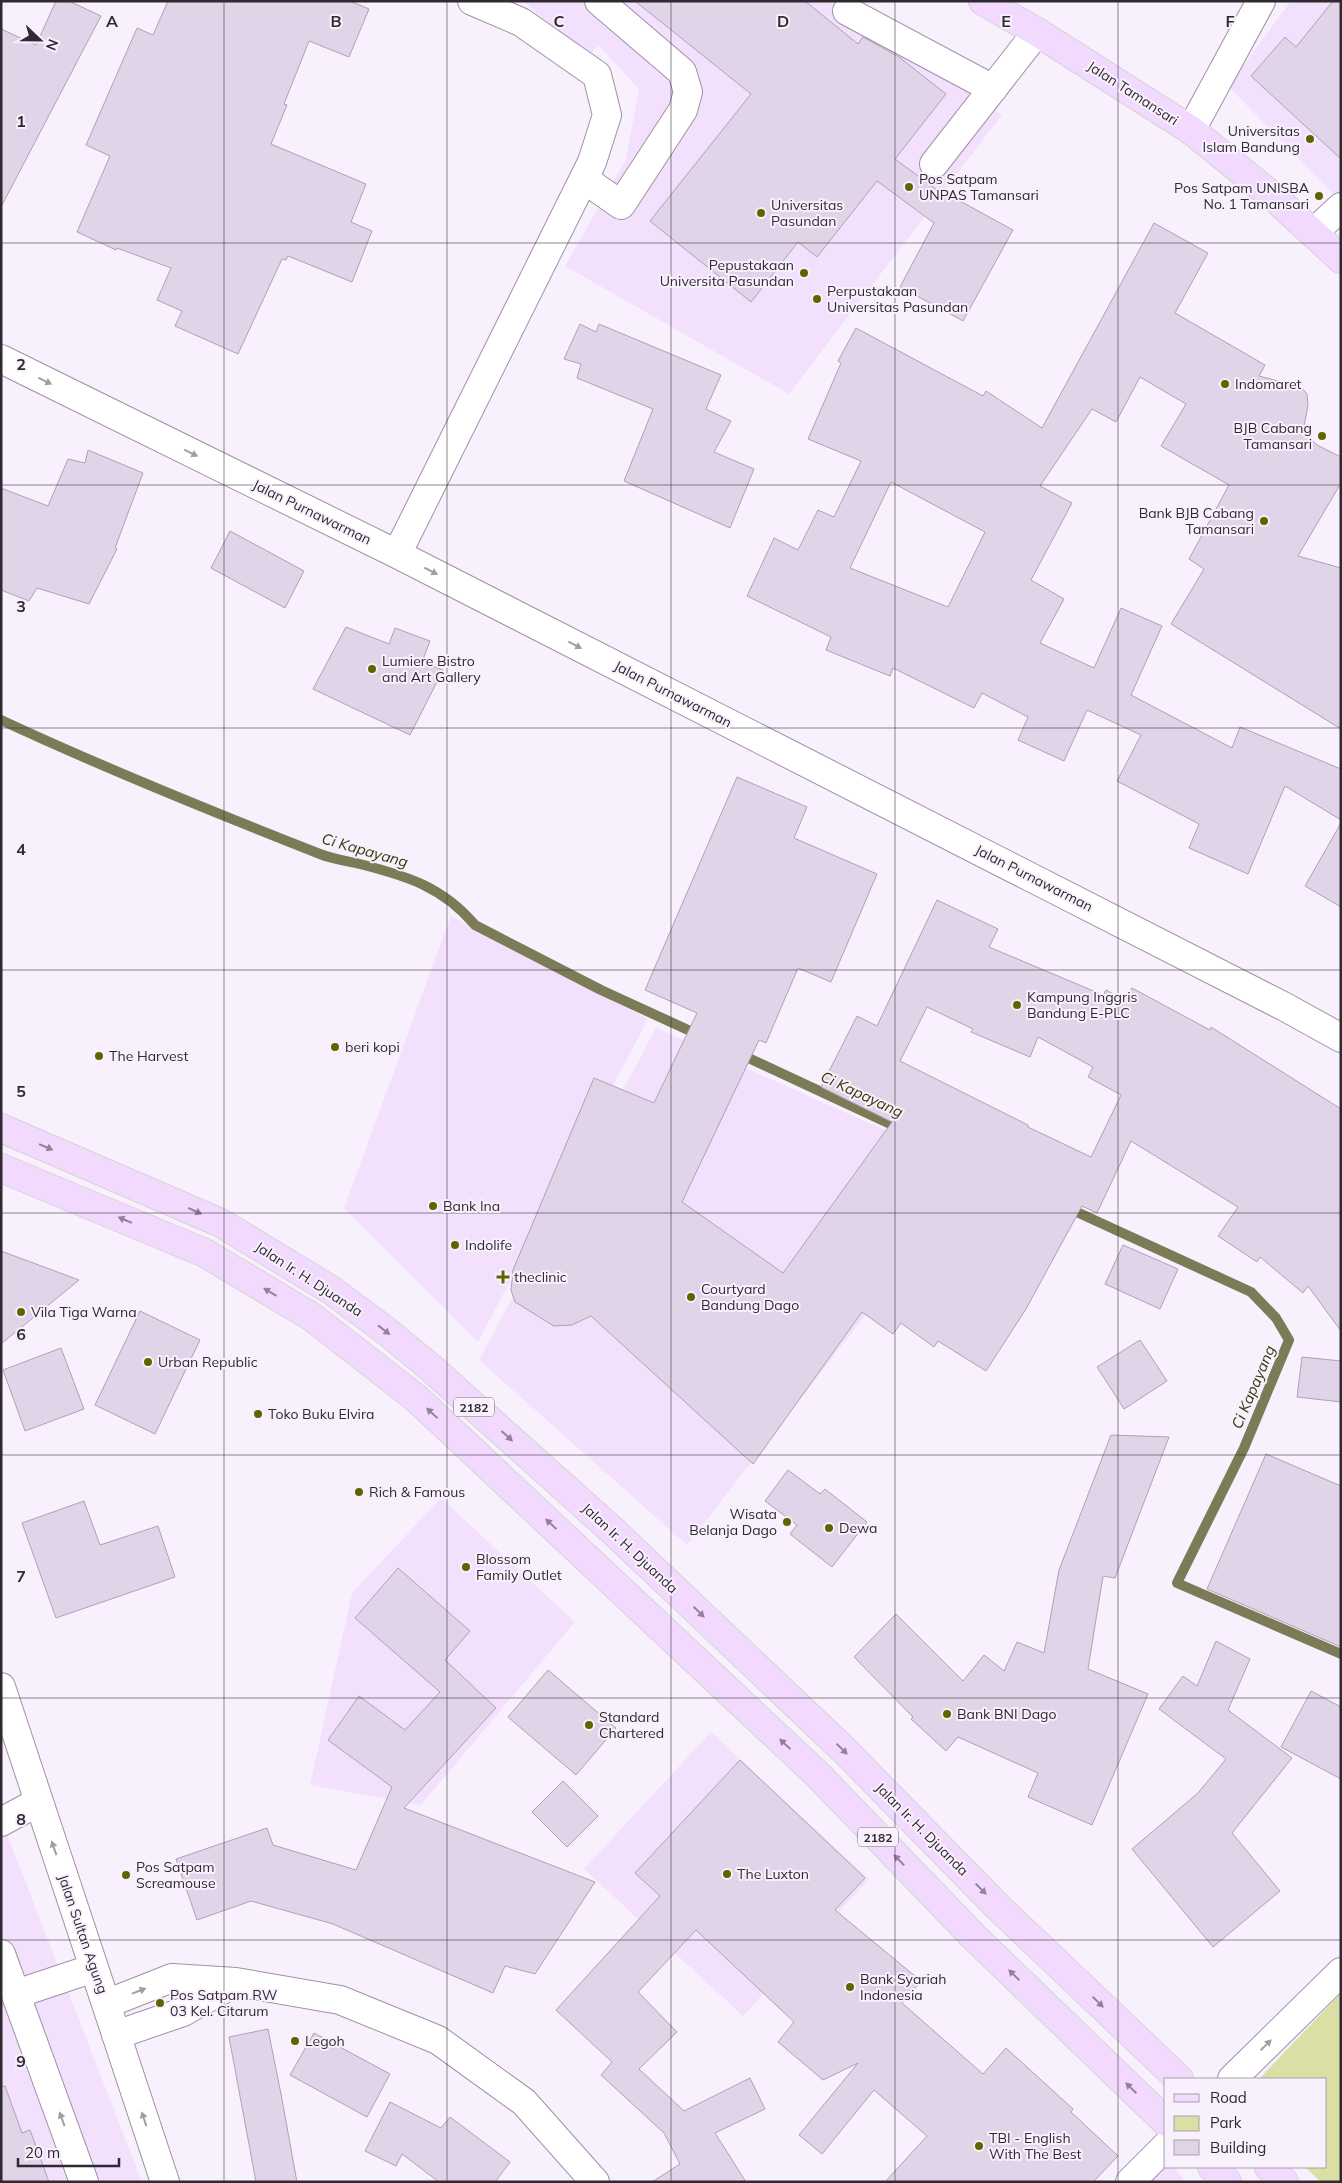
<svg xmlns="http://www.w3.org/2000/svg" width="1342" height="2183" font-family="Mulish,sans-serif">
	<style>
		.built { fill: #f3e0fc }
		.green { fill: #d9dfa5 }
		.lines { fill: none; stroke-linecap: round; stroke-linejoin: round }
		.stream { stroke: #7b7c57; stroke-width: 10 }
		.building { fill: #e1d3e8; stroke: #afa1b5; fill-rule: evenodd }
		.minor-casing { stroke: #9f91a5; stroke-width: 30 }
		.major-casing { stroke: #d5d4d6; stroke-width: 30 }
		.minor { stroke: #fff; stroke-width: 28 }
		.major { stroke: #f2dafe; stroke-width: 28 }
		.oneway { fill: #a19fa2 }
		.oneway2 { fill: #908298 }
		.grid { fill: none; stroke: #2f2931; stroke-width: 1; stroke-opacity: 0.55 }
		.poi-dot { fill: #606400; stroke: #f9f0fd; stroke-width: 2 }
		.labels { text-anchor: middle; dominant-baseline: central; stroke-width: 4; stroke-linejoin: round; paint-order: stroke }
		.shield { fill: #f9f0fd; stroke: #6c656e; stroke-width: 1 }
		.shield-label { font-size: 12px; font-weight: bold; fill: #2f2931 }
		.street-label { font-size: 14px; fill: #2f2931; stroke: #f9f0fd }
		.poi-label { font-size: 14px; fill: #2f2931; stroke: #f9f0fd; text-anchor: start }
		.water-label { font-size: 15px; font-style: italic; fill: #353709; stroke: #f9f0fd }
		.grid-label { font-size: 16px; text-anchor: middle; font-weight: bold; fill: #2f2931; stroke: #f9f0fd; stroke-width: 4; stroke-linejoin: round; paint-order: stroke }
	</style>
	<rect width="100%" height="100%" fill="#f9f0fd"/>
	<path class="built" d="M524,1h308l170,114 -213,279 -224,-128 61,-107 13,-70 -40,-43 -16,14z
		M1291,1h50v201l-113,-116z
		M451,916l197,103 -170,323 -134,-134z
		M656,1028l321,143 -290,374 -208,-185z
		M441,1498l134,124 -154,183 -111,-20 42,-192z
		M711,1732l158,147 -126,137 -159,-147z
		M1,1819l141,363h-141z
		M1155,2146l11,13v8h7l13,15h-70z"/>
	<path class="green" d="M1341,1993v189h-20l-16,-15h21v-88h-67z"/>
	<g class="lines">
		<path class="stream" d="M1,720c105,49 212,92 319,134 12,5 27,7 40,10 47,12 83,23 115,61l126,65 98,45
			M740,1054l161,75
			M1068,1208l183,84 25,26 13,22 -45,108 -67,135 164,71"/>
	</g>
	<path class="building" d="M56,1h13l32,15 -100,191v-178l35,16z
		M168,1h182l19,8 -20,48 -40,-16 -25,63 3,1 -16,39 95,40 -15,38 21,9 -20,51 -64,-26 -2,4 -4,-1 -44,95 -63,-28 7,-15 -25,-11 14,-32 -54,-20 -1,2 -39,-18 33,-76 -24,-11 51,-117 16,7z
		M635,1h170l53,43 5,-7 36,20 47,37 -51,65 53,39 1,-3 64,35 -50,91 -63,-34 34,-64 -57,-42 -60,76 -19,-15 -47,60 -101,-81 101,-127z
		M1333,1h8v158l-90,-83 34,-39 11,10z
		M1154,223l54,30 -33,60 90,52 -6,11 42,11 6,7 1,11 -5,27 14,13 24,12v26l-43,73 43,12v161l-170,-105 33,-55 -15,-10 40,-74 -68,-39 25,-42 -46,-27 -24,45 -24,-13 -52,77 32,17 -41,77 33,19 -24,44 54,25 27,-60 41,18 -31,69 101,53 8,-21 101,42v51l-56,-34 -37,88 -59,-26 10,-24 -82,-43 24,-46 -54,-25 -23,51 -46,-21 10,-23 -46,-24 -8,15 -81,-40 -3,8 -64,-26 5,-13 -84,-41 27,-58 24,12 20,-40 16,7 27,-56 -53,-22 33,-76 -3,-2 18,-33 127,68 3,-5 56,37zM891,482l94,50 -37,75 -98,-39z
		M580,324l16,8 3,-8 122,51 -15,34 25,12 -17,31 40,17 -24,59 -106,-47 29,-72 -76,-31 4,-14 -17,-5z
		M88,450l55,23 -28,75 2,1 -28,55 -52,-16 -8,13 -28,-11v-102l47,18 20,-47 17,4z
		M230,531l74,40 -19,37 -74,-40z
		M346,627l43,17 6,-16 35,13 -8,21 21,8 -33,65 -97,-46z
		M737,777l70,30 -13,31 83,36 -46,108 -33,-14 -32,75 -7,-3 -77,162 101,71 109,-151 -71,-35 36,-71 20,10 60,-126 61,29 -9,18 114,48 3,-5 19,10 7,-12 78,42 1,-3 130,82v222l-33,-45 -5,7 -43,-36 -3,5 -39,-26 20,-29 -107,-66 -34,72 -15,-7 -56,103 -40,62 -48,-30 -4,6 -33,-24 -8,11 -31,-22 -109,152 -162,-148 -19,9 -18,1 -39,-24 -4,-12 2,-20 81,-192 60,25 43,-90 -52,-23zM927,1007l46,22 -2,3 59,25 8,-20 55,30 -5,10 33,18 -30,62 -63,-30v-2l-128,-64z
		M1341,823v84l-36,-21z
		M1123,1245l55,24 -18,40 -55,-25z
		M1,1251l78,29 -78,64z
		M140,1311l60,29 -45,94 -60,-29z
		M1140,1340l27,41 -43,28 -27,-42z
		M61,1348l23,61 -59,22 -22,-61z
		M1302,1357l39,4v41l-44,-5z
		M1111,1435l58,2 -54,141 -12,-2 -15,93 60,25 -56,131 -64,-28 10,-24 -80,-36 -12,14 -35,-32 2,-2 -59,-60 42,-43 67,67 21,-26 20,16 13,-29 27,11 15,-83z
		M1266,1454l75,32v161l-134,-58z
		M788,1470l32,24 5,-5 42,33 -35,45 -42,-33 7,-9 -32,-24z
		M84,1501l16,44 58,-19 17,51 -119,41 -34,-95z
		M398,1568l72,63 -25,29 51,48 -92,100 191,74 -60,92 -30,-8 -12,27 -160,-69 -82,-23 -54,19 -21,-61 91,-31 6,17 83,25 36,-83 -64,-47 31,-44 46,34 35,-38 -85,-74z
		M1216,1641l34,18 -22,51 64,48 -60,75 48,58 -67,56 -81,-98 66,-56 28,-34 -67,-50 24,-33 14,10z
		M548,1670l68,58 -40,47 -68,-58z
		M1311,1691l30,16v72l-60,-32z
		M740,1760l125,118 -30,32 86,71 -19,22 81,71 23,-26 67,61 -2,3 47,44 -25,26h-208l42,-46 -53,-46 -52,64 -23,-19 59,-72 -35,17 -45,-38 16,-20 -98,-92 -58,62 39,40 -38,37 45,42 66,-33 15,31 -50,24 31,49h-94l28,-18 -16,-31 -63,-58 11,-13 -56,-52 104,-114 -25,-23z
		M563,1781l35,35 -31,31 -35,-35z
		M268,2029l13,65 16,88h-41l-27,-145z
		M314,2033l76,41 -23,43 -77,-42z
		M5,2086l17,47 8,-3 19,52h-48v-95z
		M390,2102l51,26 9,-11 60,45 -15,20h-56l-37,-28 -6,12 -31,-15z"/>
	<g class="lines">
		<defs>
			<path id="minor" d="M847,11l146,78
				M1191,130l70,-129
				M934,164l103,-132
				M584,179l37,26 62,-95 5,-18 -6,-20 -83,-71
				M1313,233l28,-26
				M1,359l396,195 888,453 56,31
				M397,554l195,-392 15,-47 -10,-40 -76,-53 -49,-21
				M1,1687l164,495
				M1,1822l37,-20
				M1,1954l83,228
				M16,1994l78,-26
				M106,2004l66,-26 64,4 104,18 98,40 86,62 71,80
				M116,2035l67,-23 53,-30
				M1232,2079l109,-107
				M1130,2182l36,-36"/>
			<path id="major" d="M983,1l54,31 154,98 85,69 65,60
				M1,1128l220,95 110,67 54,40 46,38 182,163 230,218 155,158 181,172
				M1,1168l204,85 107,64 104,81 403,378 154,160 193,186
				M1212,2167l15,15
				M1269,2167l15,15"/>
		</defs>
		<use href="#minor" class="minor-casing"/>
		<use href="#major" class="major-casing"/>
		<use href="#minor" class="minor"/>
		<use href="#major" class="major"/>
	</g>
	<defs><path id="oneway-solid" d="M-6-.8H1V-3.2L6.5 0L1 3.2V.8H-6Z" transform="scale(1.25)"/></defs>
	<g class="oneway">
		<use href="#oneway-solid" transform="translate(45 381) rotate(26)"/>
		<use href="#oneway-solid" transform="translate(191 453) rotate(26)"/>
		<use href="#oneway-solid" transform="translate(431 571) rotate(27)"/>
		<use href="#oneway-solid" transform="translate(575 645) rotate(27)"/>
		<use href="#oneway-solid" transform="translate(54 1848) rotate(-109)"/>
		<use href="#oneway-solid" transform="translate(139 1991) rotate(-21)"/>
		<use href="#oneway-solid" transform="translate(1266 2045) rotate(-45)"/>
		<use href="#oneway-solid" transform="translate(62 2119) rotate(-110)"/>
		<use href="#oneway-solid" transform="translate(144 2119) rotate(-108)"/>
	</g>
	<g class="oneway2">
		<use href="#oneway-solid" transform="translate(46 1147) rotate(23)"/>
		<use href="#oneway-solid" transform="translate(195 1211) rotate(24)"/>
		<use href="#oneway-solid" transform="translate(125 1220) rotate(-157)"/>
		<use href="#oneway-solid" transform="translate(270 1292) rotate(-149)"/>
		<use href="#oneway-solid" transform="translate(384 1330) rotate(38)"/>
		<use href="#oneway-solid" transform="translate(432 1413) rotate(-137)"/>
		<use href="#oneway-solid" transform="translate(507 1436) rotate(42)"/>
		<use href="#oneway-solid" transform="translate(551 1524) rotate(-137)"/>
		<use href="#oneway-solid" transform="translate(699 1612) rotate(44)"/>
		<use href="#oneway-solid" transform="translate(785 1744) rotate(-137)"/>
		<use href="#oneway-solid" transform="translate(842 1749) rotate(44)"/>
		<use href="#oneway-solid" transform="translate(899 1860) rotate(-134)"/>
		<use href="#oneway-solid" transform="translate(981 1889) rotate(45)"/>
		<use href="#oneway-solid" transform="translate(1014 1975) rotate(-136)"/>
		<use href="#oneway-solid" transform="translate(1098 2002) rotate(44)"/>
		<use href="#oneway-solid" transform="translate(1131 2088) rotate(-136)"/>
	</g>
	<path class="grid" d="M224,1v2181M447,1v2181M671,1v2181M895,1v2181M1118,1v2181M1,243h1340M1,485h1340M1,728h1340M1,970h1340M1,1213h1340M1,1455h1340M1,1698h1340M1,1940h1340"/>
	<g class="poi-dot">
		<circle cx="1310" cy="139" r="5"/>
		<circle cx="909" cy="187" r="5"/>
		<circle cx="1319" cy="196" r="5"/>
		<circle cx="761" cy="213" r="5"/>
		<circle cx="804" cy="273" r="5"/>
		<circle cx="817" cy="299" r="5"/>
		<circle cx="1225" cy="384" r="5"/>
		<circle cx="1322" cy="436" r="5"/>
		<circle cx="1264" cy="521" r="5"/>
		<circle cx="372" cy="669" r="5"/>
		<circle cx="1017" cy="1005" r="5"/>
		<circle cx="335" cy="1047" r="5"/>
		<circle cx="99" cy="1056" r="5"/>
		<circle cx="433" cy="1206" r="5"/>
		<circle cx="455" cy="1245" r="5"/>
		<path d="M500.5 1269.5h5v5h5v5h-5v5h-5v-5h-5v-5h5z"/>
		<circle cx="691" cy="1297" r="5"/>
		<circle cx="21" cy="1312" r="5"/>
		<circle cx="148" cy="1362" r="5"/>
		<circle cx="258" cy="1414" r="5"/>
		<circle cx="359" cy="1492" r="5"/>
		<circle cx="787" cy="1522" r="5"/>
		<circle cx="829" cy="1528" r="5"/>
		<circle cx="466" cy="1567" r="5"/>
		<circle cx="947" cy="1714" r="5"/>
		<circle cx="589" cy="1725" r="5"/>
		<circle cx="727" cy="1874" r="5"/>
		<circle cx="126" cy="1875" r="5"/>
		<circle cx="850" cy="1987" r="5"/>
		<circle cx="160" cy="2003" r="5"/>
		<circle cx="295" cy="2041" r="5"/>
		<circle cx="979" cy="2146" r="5"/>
	</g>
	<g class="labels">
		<g class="shield">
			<rect x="454" y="1397.5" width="40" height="19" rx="4"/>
			<rect x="858" y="1827.5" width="40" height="19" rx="4"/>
		</g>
		<g class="shield-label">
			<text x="474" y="1407">2182</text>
			<text x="878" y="1837">2182</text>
		</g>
		<g class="street-label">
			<text transform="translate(1133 93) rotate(33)">Jalan Tamansari</text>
			<text transform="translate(312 512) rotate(26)">Jalan Purnawarman</text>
			<text transform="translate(673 694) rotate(27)">Jalan Purnawarman</text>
			<text transform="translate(1034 878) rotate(27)">Jalan Purnawarman</text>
			<text transform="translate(309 1279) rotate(33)">Jalan Ir. H. Djuanda</text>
			<text transform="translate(630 1548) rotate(43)">Jalan Ir. H. Djuanda</text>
			<text transform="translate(922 1829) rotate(45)">Jalan Ir. H. Djuanda</text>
			<text transform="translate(83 1934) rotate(71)">Jalan Sultan Agung</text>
		</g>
		<g class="poi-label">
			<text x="1300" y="131" text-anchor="end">Universitas<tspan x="1300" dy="16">Islam Bandung</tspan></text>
			<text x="919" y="179">Pos Satpam<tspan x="919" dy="16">UNPAS Tamansari</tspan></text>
			<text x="1309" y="188" text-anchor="end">Pos Satpam UNISBA<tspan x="1309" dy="16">No. 1 Tamansari</tspan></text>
			<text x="771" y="205">Universitas<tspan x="771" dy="16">Pasundan</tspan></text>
			<text x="794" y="265" text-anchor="end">Pepustakaan<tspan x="794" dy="16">Universita Pasundan</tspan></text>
			<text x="827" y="291">Perpustakaan<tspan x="827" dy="16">Universitas Pasundan</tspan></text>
			<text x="1235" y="384">Indomaret</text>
			<text x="1312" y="428" text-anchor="end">BJB Cabang<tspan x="1312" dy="16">Tamansari</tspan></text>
			<text x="1254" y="513" text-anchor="end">Bank BJB Cabang<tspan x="1254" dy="16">Tamansari</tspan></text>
			<text x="382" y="661">Lumiere Bistro<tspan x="382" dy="16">and Art Gallery</tspan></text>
			<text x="1027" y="997">Kampung Inggris<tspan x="1027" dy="16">Bandung E-PLC</tspan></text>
			<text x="345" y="1047">beri kopi</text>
			<text x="109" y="1056">The Harvest</text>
			<text x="443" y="1206">Bank Ina</text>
			<text x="465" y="1245">Indolife</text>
			<text x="514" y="1277">theclinic</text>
			<text x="701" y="1289">Courtyard<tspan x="701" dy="16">Bandung Dago</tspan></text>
			<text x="31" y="1312">Vila Tiga Warna</text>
			<text x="158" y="1362">Urban Republic</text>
			<text x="268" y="1414">Toko Buku Elvira</text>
			<text x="369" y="1492">Rich &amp; Famous</text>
			<text x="777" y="1514" text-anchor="end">Wisata<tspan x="777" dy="16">Belanja Dago</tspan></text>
			<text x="839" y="1528">Dewa</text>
			<text x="476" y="1559">Blossom<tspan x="476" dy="16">Family Outlet</tspan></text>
			<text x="957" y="1714">Bank BNI Dago</text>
			<text x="599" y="1717">Standard<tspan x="599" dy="16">Chartered</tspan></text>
			<text x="136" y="1867">Pos Satpam<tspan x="136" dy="16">Screamouse</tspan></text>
			<text x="737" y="1874">The Luxton</text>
			<text x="860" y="1979">Bank Syariah<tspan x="860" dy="16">Indonesia</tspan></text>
			<text x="170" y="1995">Pos Satpam RW<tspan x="170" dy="16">03 Kel. Citarum</tspan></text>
			<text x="305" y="2041">Legoh</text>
			<text x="989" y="2138">TBI - English<tspan x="989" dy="16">With The Best</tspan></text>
		</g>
		<g class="water-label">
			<text transform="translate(365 850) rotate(16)">Ci Kapayang</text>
			<text transform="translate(862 1094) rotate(25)">Ci Kapayang</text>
			<text transform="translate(1253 1387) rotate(-67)">Ci Kapayang</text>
		</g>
	</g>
	<g class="grid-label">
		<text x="112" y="27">A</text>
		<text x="336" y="27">B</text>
		<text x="559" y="27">C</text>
		<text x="783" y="27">D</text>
		<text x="1006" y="27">E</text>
		<text x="1230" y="27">F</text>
		<text x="21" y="127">1</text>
		<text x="21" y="370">2</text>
		<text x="21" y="612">3</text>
		<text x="21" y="855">4</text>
		<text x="21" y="1097">5</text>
		<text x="21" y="1340">6</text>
		<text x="21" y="1582">7</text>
		<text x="21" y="1825">8</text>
		<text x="21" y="2067">9</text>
	</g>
	<rect width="1342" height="2183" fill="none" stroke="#2f2931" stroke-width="5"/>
	<rect x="1164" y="2078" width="162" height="90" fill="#f9f0fd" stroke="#a8a0ab"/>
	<rect x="1174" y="2094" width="25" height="8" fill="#f2dafe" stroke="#a8a0ab"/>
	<text x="1210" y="2103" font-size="15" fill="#2f2931">Road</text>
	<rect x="1174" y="2116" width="25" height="15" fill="#d9dfa5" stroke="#a8a0ab"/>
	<text x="1210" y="2128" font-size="15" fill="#2f2931">Park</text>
	<rect x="1174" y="2140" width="25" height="15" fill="#e1d3e8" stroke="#a8a0ab"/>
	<text x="1210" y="2153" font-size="15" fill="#2f2931">Building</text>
	<g transform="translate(40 40) rotate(112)" stroke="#f9f0fd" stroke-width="4" paint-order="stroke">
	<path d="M0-4L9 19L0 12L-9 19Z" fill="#2f2931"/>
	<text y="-8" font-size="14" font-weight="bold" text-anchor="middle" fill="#2f2931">N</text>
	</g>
	<path d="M18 2158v8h101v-8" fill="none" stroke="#2f2931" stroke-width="2.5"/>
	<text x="25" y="2158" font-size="15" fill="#2f2931" stroke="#f9f0fd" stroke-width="4" paint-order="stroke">20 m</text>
</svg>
